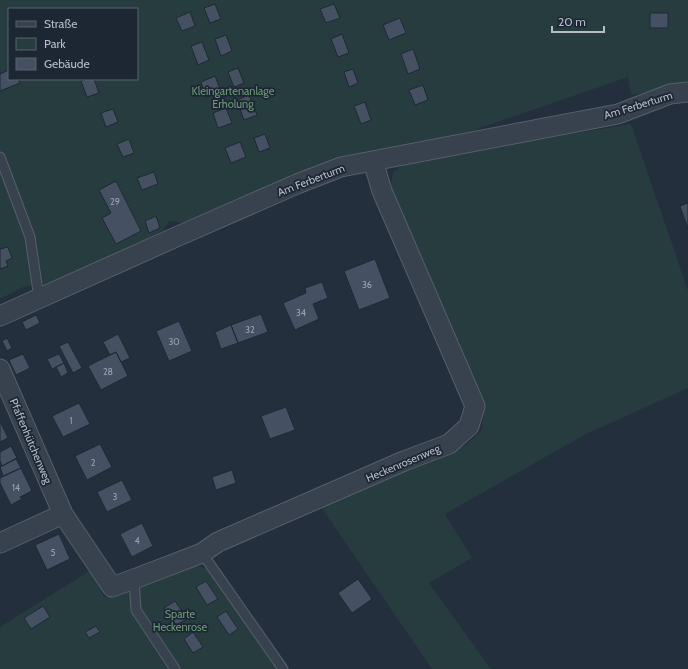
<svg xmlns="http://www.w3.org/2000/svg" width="688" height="669" font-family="Cabin,sans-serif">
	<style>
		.green { fill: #263c3f; fill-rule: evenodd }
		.building { fill: #455162; stroke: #1f2835 }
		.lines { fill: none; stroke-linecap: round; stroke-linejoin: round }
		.lane-casing { stroke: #565f6c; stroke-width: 11 }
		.street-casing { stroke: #565f6c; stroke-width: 21 }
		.lane { stroke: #38414e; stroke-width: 9 }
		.street { stroke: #38414e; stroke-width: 19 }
		.labels { text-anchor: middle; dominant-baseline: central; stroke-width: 3.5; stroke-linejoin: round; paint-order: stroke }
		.number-label { font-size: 9px; fill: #98a1af }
		.park-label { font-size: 11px; fill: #6b9a76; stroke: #1d2633 }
		.street-label { font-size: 11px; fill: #b4bcc9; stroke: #1d2633 }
	</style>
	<rect width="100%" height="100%" fill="#242f3e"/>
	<path class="green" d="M0,0h688v87l-57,8 -3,-18 -174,60 -113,20 -157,66 -15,-2 -7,10 -103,54 -34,1 -25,13zM9,9h128v70h-128z
		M631,124l57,167v97l-104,47 -139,79 27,44 -43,25 62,86h-59l-111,-162 145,-62 16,-15 1,-20 -92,-224 2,-14 15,-11z
		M189,563l18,6 70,100h-277v-42l91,-57 13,27z"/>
	<path class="building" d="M215,4l6,15 -11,4 -6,-15z
		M334,4l6,14 -14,5 -6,-14z
		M190,12l5,14 -13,5 -6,-13z
		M650,13h18v15h-18z
		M400,18l6,15 -17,7 -6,-15z
		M342,34l7,19 -11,4 -7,-18z
		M226,35l6,16 -11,5 -6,-17z
		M202,42l7,18 -11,5 -7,-19z
		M413,49l7,20 -12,5 -7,-20z
		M238,68l6,15 -10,4 -6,-15z
		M353,69l5,14 -9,4 -5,-15z
		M9,70v9h9l2,4 -20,8v-17z
		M215,76l6,15 -15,6 -5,-15z
		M87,79h7l5,14 -12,4 -6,-16z
		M423,85l5,15 -13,5 -6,-15z
		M249,95l8,20 -13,5 -7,-20z
		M365,102l6,18 -10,4 -7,-18z
		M226,108l6,15 -14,5 -5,-15z
		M113,109l5,13 -12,5 -5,-14z
		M265,134l5,14 -11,4 -5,-14z
		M129,139l5,14 -11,4 -6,-13z
		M240,142l6,15 -15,6 -6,-15z
		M154,172l4,12 -16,6 -5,-12z
		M116,181l25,50 -25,13 -14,-26 9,-5 -12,-23z
		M688,203v26l-8,-23z
		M156,216l4,12 -11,5 -4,-12z
		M8,247l4,11 -6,3 2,5 -8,3v-20z
		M375,259l15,39 -31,12 -15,-39z
		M322,282l6,16 -15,6 6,15 -24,11 -12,-27 23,-10 -1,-5z
		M261,314l7,18 -30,11 -7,-18z
		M36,315l4,8 -14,7 -4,-8z
		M179,321l13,30 -23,10 -13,-30z
		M231,325l7,18 -17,6 -6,-17z
		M118,334l12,24 -9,4 -5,-10 -6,3 -7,-13z
		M7,338l5,10 -5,3 -5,-10z
		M68,342l14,26 -9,5 -14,-27z
		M116,352l12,24 -27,14 -13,-24z
		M23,354l7,14 -14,7 -7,-15z
		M59,354l5,9 -12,6 -5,-10z
		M64,363l4,10 -7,4 -5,-10z
		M79,403l11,21 -27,13 -11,-21z
		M286,407l9,23 -25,9 -9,-23z
		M0,421l8,17 -8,4z
		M100,444l12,23 -25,13 -12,-24z
		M11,446l6,12 -15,8 -2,-5v-9z
		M16,459l5,9 -18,8 -3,-9z
		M21,468l11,23 -12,6 2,2 -11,6 -11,-22v-5z
		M232,470l4,13 -20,7 -4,-13z
		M122,480l10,20 -25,12 -10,-20z
		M142,523l11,23 -21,11 -12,-23z
		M59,534l11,25 -23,11 -12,-25z
		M358,579l14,20 -20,14 -14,-20z
		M206,581l12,18 -11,6 -11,-18z
		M175,601l12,18 -11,6 -12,-17z
		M43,606l7,11 -19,12 -7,-11z
		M226,611l12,18 -9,6 -12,-18z
		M96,626l4,6 -11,6 -4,-6z
		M193,632l10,15 -10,6 -9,-14z"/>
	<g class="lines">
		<defs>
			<path id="lane" d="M0,157l30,80 9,61
				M202,553l81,116
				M134,579l2,31 39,59"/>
			<path id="street" d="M0,316l176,-79 121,-53 44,-17 277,-53 52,-20 18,-2
				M0,369l63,145 49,73 22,-8 68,-26 16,-11 186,-81 45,-17 20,-18 6,-20 -93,-215 -9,-30
				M0,543l63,-29"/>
		</defs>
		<use href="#lane" class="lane-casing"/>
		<use href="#street" class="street-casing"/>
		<use href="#lane" class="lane"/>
		<use href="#street" class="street"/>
	</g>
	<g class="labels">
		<g class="number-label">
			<text x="115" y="201">29</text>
			<text x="367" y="284">36</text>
			<text x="301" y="312">34</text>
			<text x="250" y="329">32</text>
			<text x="174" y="341">30</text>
			<text x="108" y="371">28</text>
			<text x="71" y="420">1</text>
			<text x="93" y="462">2</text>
			<text x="16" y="487">14</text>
			<text x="115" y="496">3</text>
			<text x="137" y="540">4</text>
			<text x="53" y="552">5</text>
		</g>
		<g class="park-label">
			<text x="233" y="91">Kleingartenanlage<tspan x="233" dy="13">Erholung</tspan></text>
			<text x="180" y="614">Sparte<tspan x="180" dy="13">Heckenrose</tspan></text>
		</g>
		<g class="street-label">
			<text transform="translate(638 105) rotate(-17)">Am Ferberturm</text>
			<text transform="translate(311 180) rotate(-21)">Am Ferberturm</text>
			<text transform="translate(31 441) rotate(67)">Pfaffenhütchenweg</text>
			<text transform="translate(403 463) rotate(-23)">Heckenrosenweg</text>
		</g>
	</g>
	<rect x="8" y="8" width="130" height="72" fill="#1d2633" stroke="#59626f"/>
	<rect x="16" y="21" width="20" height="6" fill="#38414e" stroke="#59626f"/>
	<text x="44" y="28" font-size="12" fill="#b4bcc9">Straße</text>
	<rect x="16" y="38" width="20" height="12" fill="#263c3f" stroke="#59626f"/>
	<text x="44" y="48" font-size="12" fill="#b4bcc9">Park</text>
	<rect x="16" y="58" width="20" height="12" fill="#455162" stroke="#59626f"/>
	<text x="44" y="68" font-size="12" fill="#b4bcc9">Gebäude</text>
	<path d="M552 26v6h52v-6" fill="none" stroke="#b4bcc9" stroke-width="2"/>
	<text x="558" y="26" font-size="12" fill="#b4bcc9" stroke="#1d2633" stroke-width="3" paint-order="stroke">20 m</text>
</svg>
